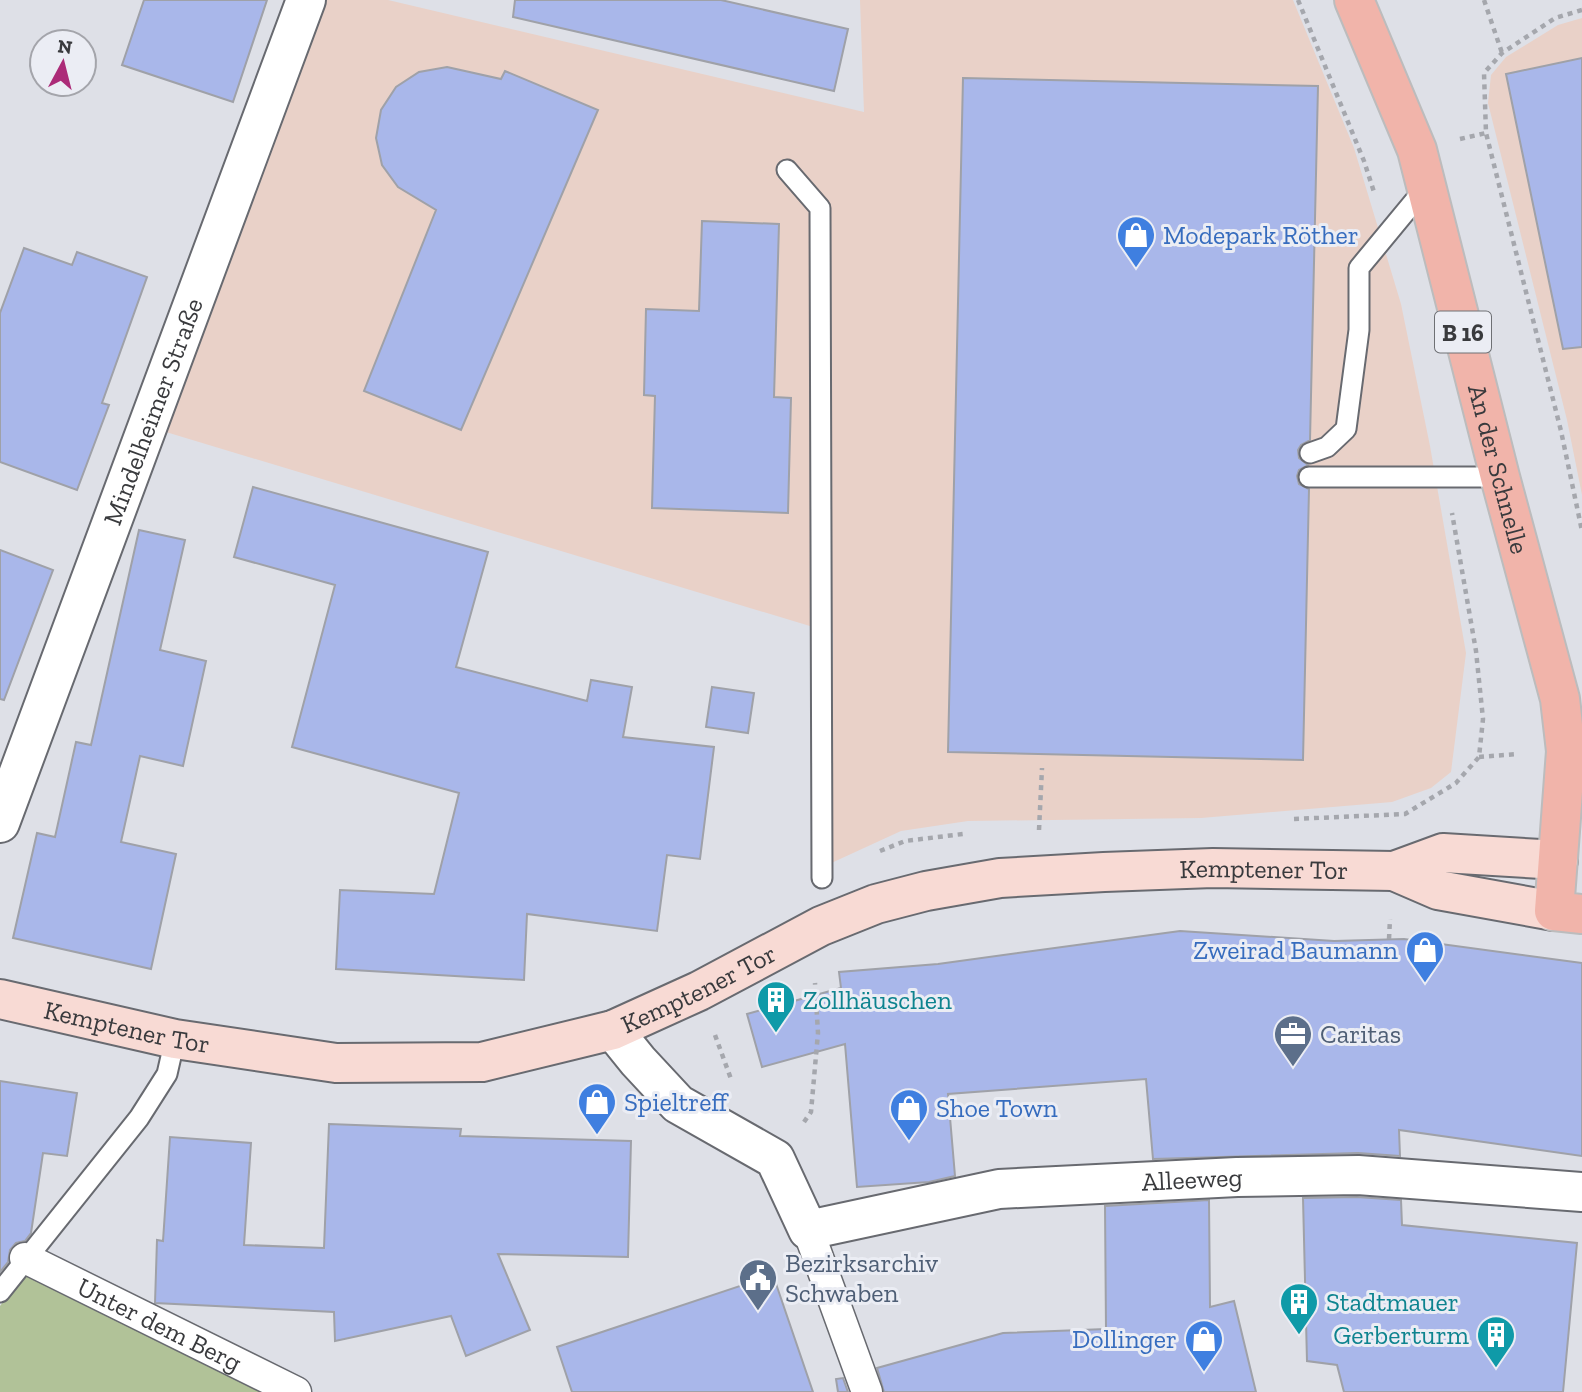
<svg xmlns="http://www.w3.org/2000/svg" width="1582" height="1392" font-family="'Zilla Slab',serif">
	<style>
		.commercial { fill: #e9d1c8 }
		.green { fill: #b1c298 }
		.building { fill: #a9b7ea; stroke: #9fa1a8; stroke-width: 2 }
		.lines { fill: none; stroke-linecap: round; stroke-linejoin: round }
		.service-casing { stroke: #686a70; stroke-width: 23 }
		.pedestrian-casing { stroke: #686a70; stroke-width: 33 }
		.minor-casing { stroke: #686a70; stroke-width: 42 }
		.secondary-casing { stroke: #686a70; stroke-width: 42 }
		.primary-casing { stroke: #bcbcbd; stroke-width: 42 }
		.path { stroke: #a5a7ad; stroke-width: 4.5; stroke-dasharray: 5 5; stroke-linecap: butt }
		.service { stroke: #fff; stroke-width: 19 }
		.pedestrian { stroke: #fff; stroke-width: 30 }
		.minor { stroke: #fff; stroke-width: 38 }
		.secondary { stroke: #f8dad4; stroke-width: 38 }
		.primary { stroke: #f1b4aa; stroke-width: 38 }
		.labels { text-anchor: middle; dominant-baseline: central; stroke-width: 6; stroke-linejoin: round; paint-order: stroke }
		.shield { fill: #ebedf4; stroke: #6e7074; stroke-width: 2 }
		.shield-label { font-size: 24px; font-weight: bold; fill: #393a3d }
		.shop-label { font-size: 26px; fill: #366cbe; stroke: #ebedf4; text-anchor: start }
		.street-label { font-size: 26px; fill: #393a3d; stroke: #ebedf4 }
		.culture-label { font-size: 26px; fill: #0d838f; stroke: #ebedf4; text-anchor: start }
		.service-label { font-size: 26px; fill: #4e5e75; stroke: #ebedf4; text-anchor: start }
	</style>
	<rect width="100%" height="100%" fill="#dee0e7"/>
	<path class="commercial" d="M318,0h70l476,112 -4,-112h433l61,148 47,156 29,142 36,207 -15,119 -20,16 -39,14 -191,16 -233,3 -67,10 -74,34 4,-74 2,-158 -677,-204z
		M1582,18v477l-15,-75 -79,-317 3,-28 15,-18 52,-32z"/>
	<path class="green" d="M25,1272l252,120h-277v-86z"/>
	<path class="building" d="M144,0h123l-34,102 -111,-37z
		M515,0h206l127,29 -14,62 -321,-74z
		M1582,58v289l-19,2 -57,-275z
		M447,67l54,12 4,-8 93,39 -137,320 -97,-39 72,-181 -38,-23 -16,-22 -6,-27 5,-28 15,-23 23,-15z
		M963,78l355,8 -8,354 -9,5 -3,5 1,8 9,7 -9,5 -2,6 2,8 10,5 -6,271 -355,-8z
		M702,221l77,3 -5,173 17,1 -3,115 -136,-5 3,-112 -11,-1 2,-86 53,2z
		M24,248l48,17 5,-13 70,25 -45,126 7,2 -32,85 -77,-28v-149z
		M253,487l235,65 -32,115 131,34 4,-21 41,7 -9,50 91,10 -14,112 -33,-4 -10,76 -130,-17 -3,66 -188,-11 4,-79 94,4 25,-101 -167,-46 43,-162 -101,-28z
		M139,530l46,10 -25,110 46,11 -23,105 -43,-10 -19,86 55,12 -25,115 -138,-31 24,-105 18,4 21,-95 15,3z
		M0,550l53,20 -49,130 -4,-1z
		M712,687l42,6 -6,40 -42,-6z
		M1180,931l154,10 70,-2 178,24v193l-183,-26 1,26 -42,-3 -205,6 -7,-80 -198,15 7,82 -26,6 -72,5 -12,-143 -83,23 -15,-53 94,-26 -2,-16 99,-8z
		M0,1081l77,12 -10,63 -24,-3 -12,80 -6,8 -9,2 -6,7 -2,12 -8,10z
		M329,1124l132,5 -1,7 171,5 -3,116 -130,-3 32,76 -64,26 -15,-40 -116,25 -1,-29 -179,-9 2,-63 6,1 7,-104 81,6 -7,102 80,3z
		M1357,1197l44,3 1,25 175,18 -14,149h-219l-7,-27 -30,-4 -4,-163z
		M1209,1200l1,107 24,-6 22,91h-372l-7,-24 126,-35 103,-4 -1,-123z
		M773,1275l40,117h-241l-15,-45z
		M843,1378l5,14h-10l-2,-13z"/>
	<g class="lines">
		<defs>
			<path id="service" d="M787,170l33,38 2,670
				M1310,453l17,-6 19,-18 13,-99v-62l67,-81
				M1309,477h191
				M0,1292l139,-174 28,-44 8,-35"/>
			<g id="pedestrian">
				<path d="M808,1230l59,162"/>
				<path id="s1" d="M25,1258l271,134"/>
			</g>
			<g id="minor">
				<path id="s2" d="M0,823l306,-823"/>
				<path id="s3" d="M613,1030l25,31 40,43 97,55 33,71 191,-41 238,-12 121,-2 224,17"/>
			</g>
			<g id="secondary">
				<path d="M1394,871l44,19 116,21"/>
				<path id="s4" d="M0,999l175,40 161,24 146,-1 131,-32 86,-39 122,-65 55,-22 50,-13 74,-13 104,-6 109,-4 181,3 49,-18 115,7"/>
			</g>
			<g id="primary">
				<path id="s5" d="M1354,0l63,150 83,327 60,222 6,52 -12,160 28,3"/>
			</g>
		</defs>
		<use href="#service" class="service-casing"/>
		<use href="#pedestrian" class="pedestrian-casing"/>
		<use href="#minor" class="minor-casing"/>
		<use href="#secondary" class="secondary-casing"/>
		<use href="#primary" class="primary-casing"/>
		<path class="path" d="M1298,0l66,161 10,31
			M1484,0l18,53
			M1582,10l-27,8 -53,35 -18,20 2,60 75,298 21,100
			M1460,139l26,-6
			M1479,757l39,-3
			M1294,819l111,-5 51,-31 23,-26 4,-38 -7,-68 -24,-138
			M1039,830l3,-62
			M880,851l25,-10 58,-7
			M1389,939l1,-20
			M715,1035l16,44
			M804,1122l7,-10 7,-79 -3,-50"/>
		<use href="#service" class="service"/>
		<use href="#pedestrian" class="pedestrian"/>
		<use href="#minor" class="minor"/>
		<use href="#secondary" class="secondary"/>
		<use href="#primary" class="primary"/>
	</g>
	<defs>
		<symbol id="shop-pin" viewBox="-11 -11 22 30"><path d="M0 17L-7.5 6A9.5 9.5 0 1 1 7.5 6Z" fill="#3f7fe0" stroke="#ebedf4"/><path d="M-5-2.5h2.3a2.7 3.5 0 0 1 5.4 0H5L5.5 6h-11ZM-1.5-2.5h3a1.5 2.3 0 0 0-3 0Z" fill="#fff"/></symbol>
		<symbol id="building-pin" viewBox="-11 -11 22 30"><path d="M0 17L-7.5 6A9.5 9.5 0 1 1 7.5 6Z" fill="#0f9aa8" stroke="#ebedf4"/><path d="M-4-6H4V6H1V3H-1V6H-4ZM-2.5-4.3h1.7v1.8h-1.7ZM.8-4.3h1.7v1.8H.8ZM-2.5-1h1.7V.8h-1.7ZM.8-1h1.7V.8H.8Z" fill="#fff"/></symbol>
		<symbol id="office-pin" viewBox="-11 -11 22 30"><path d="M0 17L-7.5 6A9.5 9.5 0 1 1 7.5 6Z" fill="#5c6f8a" stroke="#ebedf4"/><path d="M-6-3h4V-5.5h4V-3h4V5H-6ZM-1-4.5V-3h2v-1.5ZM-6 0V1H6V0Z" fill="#fff"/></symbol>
		<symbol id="civic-pin" viewBox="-11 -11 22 30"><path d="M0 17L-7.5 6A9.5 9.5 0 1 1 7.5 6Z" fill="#5c6f8a" stroke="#ebedf4"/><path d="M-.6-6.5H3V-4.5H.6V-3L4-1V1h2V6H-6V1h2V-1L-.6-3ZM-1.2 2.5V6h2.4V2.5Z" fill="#fff"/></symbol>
	</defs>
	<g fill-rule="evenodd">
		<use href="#shop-pin" x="1114" y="213" width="44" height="60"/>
		<use href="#shop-pin" x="1403" y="928" width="44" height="60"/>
		<use href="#building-pin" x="754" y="978" width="44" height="60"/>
		<use href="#office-pin" x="1271" y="1012" width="44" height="60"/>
		<use href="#shop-pin" x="575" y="1080" width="44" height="60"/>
		<use href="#shop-pin" x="887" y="1086" width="44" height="60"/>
		<use href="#civic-pin" x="736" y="1256" width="44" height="60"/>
		<use href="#building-pin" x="1277" y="1280" width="44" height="60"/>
		<use href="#building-pin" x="1474" y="1313" width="44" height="60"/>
		<use href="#shop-pin" x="1182" y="1317" width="44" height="60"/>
	</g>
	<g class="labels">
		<rect class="shield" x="1435" y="311.5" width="56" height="41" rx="5"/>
		<g class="shield-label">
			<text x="1463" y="332">B 16</text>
		</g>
		<g class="shop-label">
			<text x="1163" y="235">Modepark Röther</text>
			<text x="1398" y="950" text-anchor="end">Zweirad Baumann</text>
			<text x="624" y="1102">Spieltreff</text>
			<text x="936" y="1108">Shoe Town</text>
			<text x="1177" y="1339" text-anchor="end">Dollinger</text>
		</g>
		<g class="street-label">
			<text stroke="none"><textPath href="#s2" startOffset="439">Mindelheimer Straße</textPath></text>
			<text stroke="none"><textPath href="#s5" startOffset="492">An der Schnelle</textPath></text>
			<text stroke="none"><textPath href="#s4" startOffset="1306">Kemptener Tor</textPath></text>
			<text stroke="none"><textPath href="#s4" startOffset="718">Kemptener Tor</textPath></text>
			<text stroke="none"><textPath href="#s4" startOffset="130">Kemptener Tor</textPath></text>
			<text stroke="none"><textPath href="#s3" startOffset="677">Alleeweg</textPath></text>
			<text stroke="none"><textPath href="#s1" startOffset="150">Unter dem Berg</textPath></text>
		</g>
		<g class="culture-label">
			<text x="803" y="1000">Zollhäuschen</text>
			<text x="1326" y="1302">Stadtmauer</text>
			<text x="1469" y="1335" text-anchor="end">Gerberturm</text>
		</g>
		<g class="service-label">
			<text x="1320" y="1034">Caritas</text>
			<text x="785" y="1263">Bezirksarchiv<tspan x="785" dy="30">Schwaben</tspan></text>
		</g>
	</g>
	<g transform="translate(63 63) rotate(7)"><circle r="33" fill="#ebedf4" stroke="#a4a5ab" stroke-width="2"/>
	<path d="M0-5L12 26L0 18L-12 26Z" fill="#ac2b78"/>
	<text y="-10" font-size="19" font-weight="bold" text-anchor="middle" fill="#393a3d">N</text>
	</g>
</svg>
